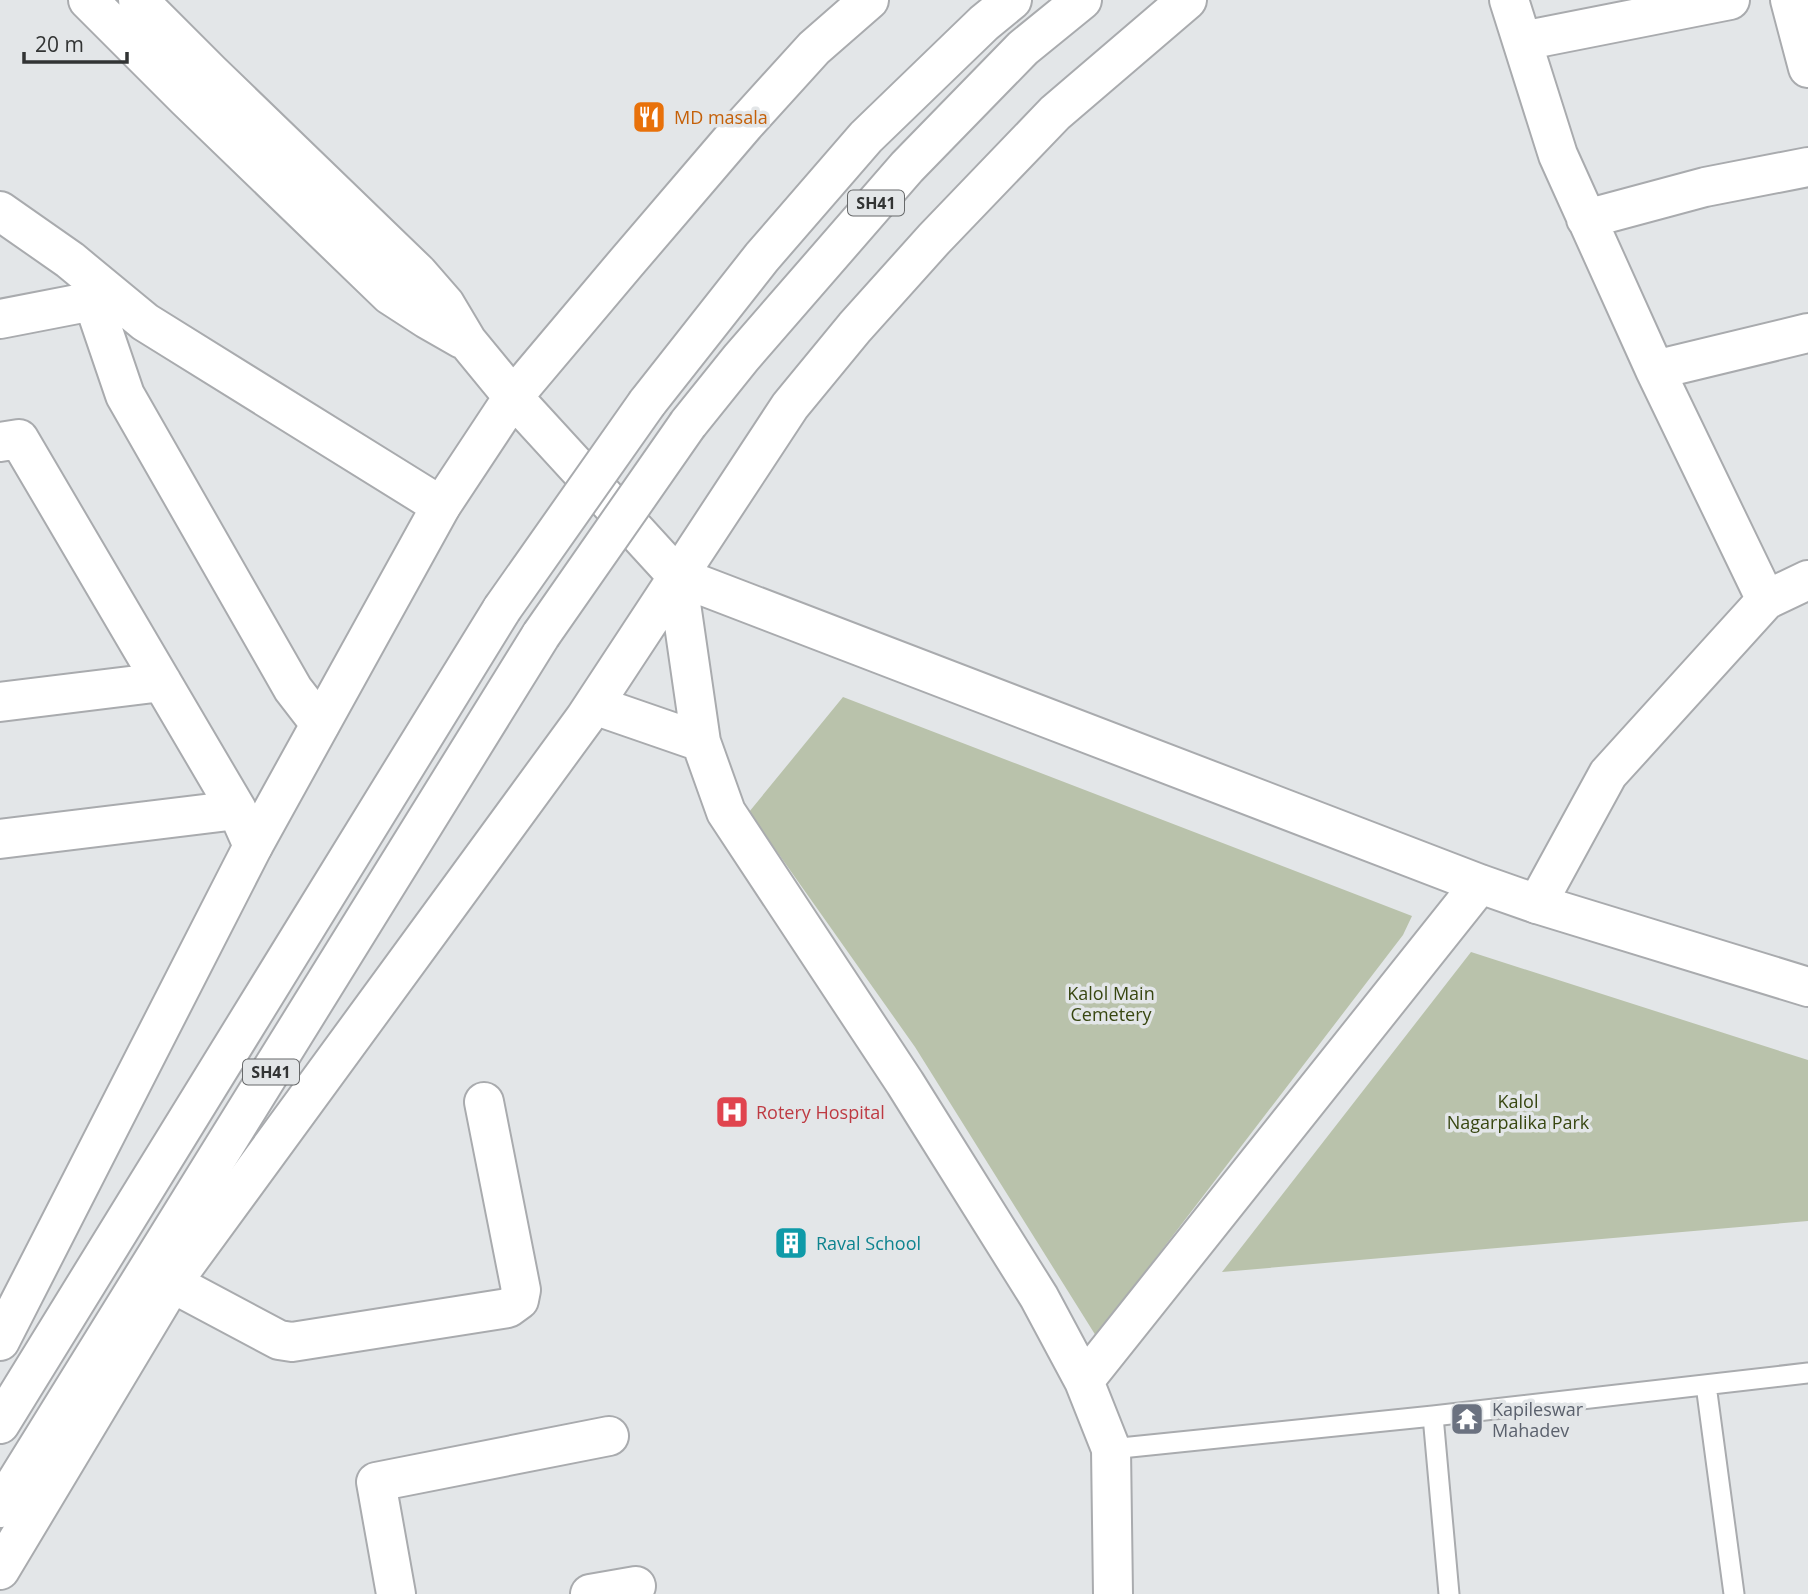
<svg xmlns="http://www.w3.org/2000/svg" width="1808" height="1594" font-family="'Open Sans',sans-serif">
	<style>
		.green { fill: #b9c2ab }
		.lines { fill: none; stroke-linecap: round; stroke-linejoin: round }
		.lane-casing { stroke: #a9abae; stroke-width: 23 }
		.street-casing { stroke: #a9abae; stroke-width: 42 }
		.secondary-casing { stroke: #a9abae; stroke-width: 42 }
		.primary-casing { stroke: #a9abae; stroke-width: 42 }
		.lane { stroke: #fff; stroke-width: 19 }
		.street { stroke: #fff; stroke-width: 38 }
		.secondary { stroke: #fff; stroke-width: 38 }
		.primary { stroke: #fff; stroke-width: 38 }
		.primary-bridge-casing { stroke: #a9abae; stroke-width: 42; stroke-linecap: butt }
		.primary-bridge { stroke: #fff; stroke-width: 38 }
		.labels { text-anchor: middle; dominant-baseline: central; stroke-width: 7; stroke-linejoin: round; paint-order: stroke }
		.shield { fill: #e3e6e8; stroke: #67696a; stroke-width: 2 }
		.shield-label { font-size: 16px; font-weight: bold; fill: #323434 }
		.food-label { font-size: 18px; fill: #c56008; stroke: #e3e6e8; text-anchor: start }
		.park-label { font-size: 18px; fill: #384711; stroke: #e3e6e8 }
		.health-label { font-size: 18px; fill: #be3a42; stroke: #e3e6e8; text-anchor: start }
		.culture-label { font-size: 18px; fill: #0d838f; stroke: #e3e6e8; text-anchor: start }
		.worship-label { font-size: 18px; fill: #5b616d; stroke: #e3e6e8; text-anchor: start }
	</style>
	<rect width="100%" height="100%" fill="#e3e6e8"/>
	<path class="green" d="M843,697l569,219 -9,19 -307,401 -181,-289 -166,-235z
		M1471,952l337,108v161l-586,51z"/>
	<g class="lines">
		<defs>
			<path id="lane" d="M1706,1385l28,209
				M1433,1416l16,178
				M1111,1449l322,-33 375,-43"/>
			<path id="street" d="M1509,0l49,155 97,215 111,230
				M1790,0l18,68
				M1522,41l208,-41
				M0,211l70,49 75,62 296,184
				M1586,219l119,-32 103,-20
				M0,319l93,-18 32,94 168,294 27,35
				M1655,370l153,-37
				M0,442l19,-3 218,371 16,36
				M0,702l162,-20
				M0,839l237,-29
				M1537,904l71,-130 158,-174 42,-20
				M172,1283l107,57 13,2 216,-34 11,-8 2,-10 -37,-188
				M396,1594l-20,-112 233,-46
				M590,1594l46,-8"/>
			<path id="secondary" d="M88,0l99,99 203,196 37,24 35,20
				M138,0l73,73 207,200 27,31 22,37 46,56 164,179 803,308 57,20 271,83
				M677,576l24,166 25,70 179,271 134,214 45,84 27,68 2,145
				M594,705l107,37
				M0,1341l253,-495 188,-340 72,-109 113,-134 119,-139 69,-76 55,-48
				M1084,1381l396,-497
				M0,1570l172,-287 413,-565 205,-312 65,-79 79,-88 121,-126 132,-113"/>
			<path id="primary" d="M647,403l115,-146 104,-120 118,-114 28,-23
				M688,424l53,-66 166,-191 116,-119 59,-48
				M0,1424l502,-815
				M0,1508l541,-873"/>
		</defs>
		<use href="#lane" class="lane-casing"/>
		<use href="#street" class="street-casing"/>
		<use href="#secondary" class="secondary-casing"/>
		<use href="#primary" class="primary-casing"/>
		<use href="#lane" class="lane"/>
		<use href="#street" class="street"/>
		<use href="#secondary" class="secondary"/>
		<use href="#primary" class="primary"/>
		<defs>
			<path id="primary-bridge" d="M502,609l145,-206
				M541,635l147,-211"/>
		</defs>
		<use href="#primary-bridge" class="primary-bridge-casing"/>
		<use href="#primary-bridge" class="primary-bridge"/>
	</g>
	<defs>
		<symbol id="restaurant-square" viewBox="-11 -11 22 22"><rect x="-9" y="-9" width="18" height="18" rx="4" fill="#e8710a" stroke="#e3e6e8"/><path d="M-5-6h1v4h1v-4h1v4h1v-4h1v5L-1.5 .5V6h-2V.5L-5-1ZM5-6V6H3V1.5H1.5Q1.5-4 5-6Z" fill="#fff"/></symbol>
		<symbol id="hospital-square" viewBox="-11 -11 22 22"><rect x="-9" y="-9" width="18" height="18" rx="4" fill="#e0444e" stroke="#e3e6e8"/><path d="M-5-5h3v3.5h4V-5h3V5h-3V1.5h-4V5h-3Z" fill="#fff"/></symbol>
		<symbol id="building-square" viewBox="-11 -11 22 22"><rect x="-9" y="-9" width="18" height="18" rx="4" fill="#0f9aa8" stroke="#e3e6e8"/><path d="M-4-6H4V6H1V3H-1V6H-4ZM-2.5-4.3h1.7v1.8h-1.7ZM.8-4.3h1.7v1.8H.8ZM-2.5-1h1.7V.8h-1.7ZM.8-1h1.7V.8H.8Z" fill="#fff"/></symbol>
		<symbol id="temple-square" viewBox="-11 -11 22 22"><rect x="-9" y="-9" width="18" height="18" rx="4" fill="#6b7280" stroke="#e3e6e8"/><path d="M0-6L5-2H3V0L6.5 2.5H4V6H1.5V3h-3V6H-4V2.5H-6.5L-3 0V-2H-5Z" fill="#fff"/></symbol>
	</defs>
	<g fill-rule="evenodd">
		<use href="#restaurant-square" x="630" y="98" width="38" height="38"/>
		<use href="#hospital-square" x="713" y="1093" width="38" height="38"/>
		<use href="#building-square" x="772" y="1224" width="38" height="38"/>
		<use href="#temple-square" x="1448" y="1400" width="38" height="38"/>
	</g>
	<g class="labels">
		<g class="shield">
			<rect x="848" y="190.5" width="56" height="25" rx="5"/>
			<rect x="243" y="1059.5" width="56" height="25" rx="5"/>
		</g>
		<g class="shield-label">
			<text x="876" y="203">SH41</text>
			<text x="271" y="1072">SH41</text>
		</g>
		<g class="food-label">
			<text x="674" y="117">MD masala</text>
		</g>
		<g class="park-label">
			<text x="1111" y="993">Kalol Main<tspan x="1111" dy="21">Cemetery</tspan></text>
			<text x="1518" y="1101">Kalol<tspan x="1518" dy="21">Nagarpalika Park</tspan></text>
		</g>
		<g class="health-label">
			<text x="756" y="1112">Rotery Hospital</text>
		</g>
		<g class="culture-label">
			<text x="816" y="1243">Raval School</text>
		</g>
		<g class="worship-label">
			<text x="1492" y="1409">Kapileswar<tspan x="1492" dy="21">Mahadev</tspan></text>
		</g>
	</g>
	<path d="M24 52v10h103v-10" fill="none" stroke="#323434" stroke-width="3.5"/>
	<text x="35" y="52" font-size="21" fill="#323434" stroke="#e3e6e8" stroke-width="5" paint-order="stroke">20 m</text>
</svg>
